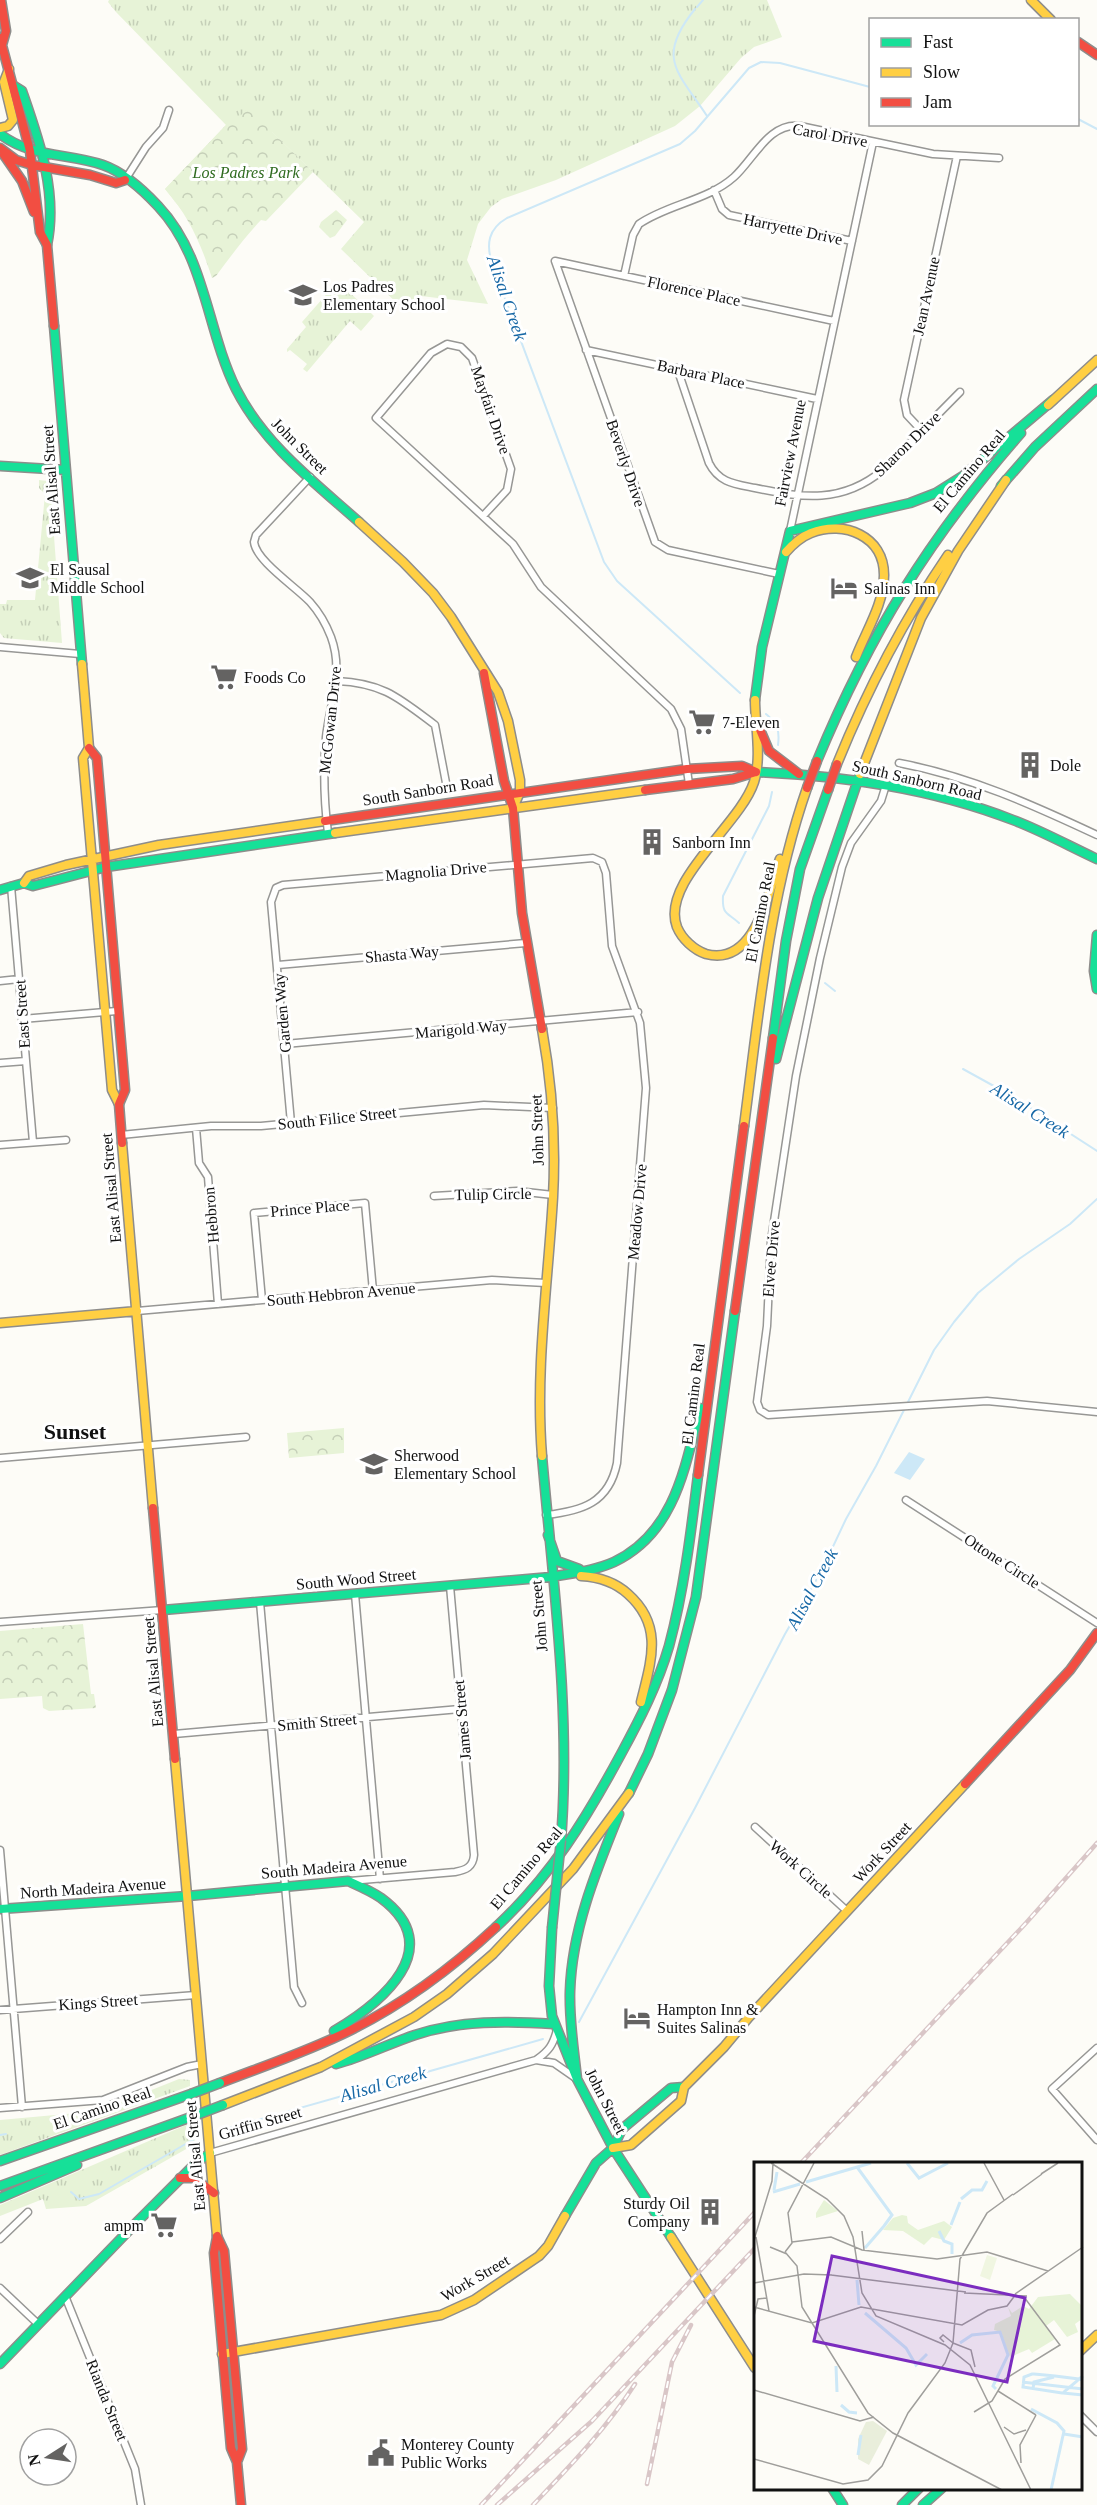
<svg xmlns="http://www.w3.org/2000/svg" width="1097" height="2505" font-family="'Times New Roman',serif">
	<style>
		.grass { fill: url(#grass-tufts) }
		.park { fill: url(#park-crowns) }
		.water { fill: #cde8f7 }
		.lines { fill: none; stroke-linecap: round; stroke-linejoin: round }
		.stream { stroke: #cde8f7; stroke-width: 2 }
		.street-casing { stroke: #979795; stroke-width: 9 }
		.fast-casing { stroke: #8e8d8b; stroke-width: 11 }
		.slow-casing { stroke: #8e8d8b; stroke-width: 11 }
		.jam-casing { stroke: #8e8d8b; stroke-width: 11 }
		.street { stroke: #fffffe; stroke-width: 6 }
		.fast { stroke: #16e098; stroke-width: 8 }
		.slow { stroke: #ffcf43; stroke-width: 8 }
		.jam { stroke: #f24e42; stroke-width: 8 }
		.rail-casing { stroke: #d9c6c7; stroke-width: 4.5 }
		.rail { stroke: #fff; stroke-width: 2; stroke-dasharray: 7; stroke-linecap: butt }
		.fast-bridge-casing { stroke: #8e8d8b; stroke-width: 11; stroke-linecap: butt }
		.jam-bridge-casing { stroke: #8e8d8b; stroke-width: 11; stroke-linecap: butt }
		.fast-bridge { stroke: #16e098; stroke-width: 8 }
		.jam-bridge { stroke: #f24e42; stroke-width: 8 }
		.labels { text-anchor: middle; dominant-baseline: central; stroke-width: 6; stroke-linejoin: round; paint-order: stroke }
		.street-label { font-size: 16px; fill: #111; stroke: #fff }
		.park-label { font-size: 16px; font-style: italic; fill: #2f6b1f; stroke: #fff }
		.poi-label { font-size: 16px; fill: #111; stroke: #fff; text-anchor: start }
		.water-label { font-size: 18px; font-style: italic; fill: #1768a6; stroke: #fff }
		.district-label { font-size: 22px; font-weight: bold; fill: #111; stroke: #fff }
		.inset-river { fill: none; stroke: #cde8f7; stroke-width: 3 }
		.inset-road { fill: none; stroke: #9f9e9b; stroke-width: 1.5 }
		.view { fill: #7b2cbf; fill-opacity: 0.15; stroke: #7b2cbf; stroke-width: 3 }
		.inset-edge { fill: none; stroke: #111; stroke-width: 3 }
	</style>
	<defs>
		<pattern id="grass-tufts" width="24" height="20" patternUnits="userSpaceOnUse" patternTransform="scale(1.5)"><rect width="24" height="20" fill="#e7f3d7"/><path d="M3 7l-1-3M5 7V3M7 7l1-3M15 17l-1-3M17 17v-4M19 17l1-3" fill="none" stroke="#c5cfb8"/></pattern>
		<pattern id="park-crowns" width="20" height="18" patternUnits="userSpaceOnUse" patternTransform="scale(1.5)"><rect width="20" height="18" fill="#e7f3d7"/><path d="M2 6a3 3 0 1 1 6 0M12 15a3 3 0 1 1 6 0" fill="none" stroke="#c5cfb8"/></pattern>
	</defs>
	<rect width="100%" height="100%" fill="#fdfcf7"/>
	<path class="grass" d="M109,0h658l15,37 -28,10 -13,11 -41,48 -25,20 -119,54 -54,19 -11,8 -13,17 -11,36 21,44 -67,-8 -15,16 -65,-63 23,-27 -92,-90 -85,85 -22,-28 61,-64 -110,-113 -8,-10z
		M338,281l36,35 -13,15 -11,-10 -43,51 -4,-3 4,-5 -17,-14 -3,2v-3l19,-22 -4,-5z
		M39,480l8,1 3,2 12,160 -58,-5 -4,-5v-29h6l1,-4h28l10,-106 -6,-6z
		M179,2079l11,1v6l-190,69v-35l99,-9z
		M193,2122l2,22 -109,62 -40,3 -3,-10 -43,17v-11z"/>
	<path class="park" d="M248,108l65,64 -47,49 -5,-1c-17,18 -30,36 -45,56l-4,2c-11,-34 -23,-62 -47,-89l61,-64 6,-1z
		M336,210l11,10 -12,16 -5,2 -11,-11 2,-5z
		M344,1428v25l-55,5 -2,-25z
		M83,1624l8,70h3l2,14 -47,3 -6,-3 -1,-12 -42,3v-68z"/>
	<path class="water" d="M909,1452l16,7 -15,21 -16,-7z"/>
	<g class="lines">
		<path class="stream" d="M697,7l6,-7
			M695,9c-40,49 -17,63 12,107
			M1078,119l19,10
			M740,693l-123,-112 -13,-19 -112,-298c-6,-20 -4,-35 15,-46l173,-74 15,-13 54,-63 12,-6 19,1 90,24
			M766,714c11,9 14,16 12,31
			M739,923c-12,-11 -17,-8 -16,-27l46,-90 3,-14
			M825,983l10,8
			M963,1069l49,27 85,55
			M579,2022l116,-214 90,-174 36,-62 25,-53 30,-53 58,-116 20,-28 24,-29 41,-34 51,-35 27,-25
			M222,2130l321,-91
			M0,2135l6,-1
			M71,2192l8,7 20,-5 97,-56"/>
		<defs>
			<path id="street" d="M125,180l21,-33 17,-19 6,-18
				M714,190l8,19 7,6 123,26
				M555,261l100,281 13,8 111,24
				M555,261l279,60
				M624,276l9,-41 6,-11c29,-20 68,-23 95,-47 20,-18 35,-55 66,-51l133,28 66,4
				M586,350l231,49
				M677,368l32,95c10,20 26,21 46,25 48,10 87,16 128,-18l77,-78
				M922,431l-15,-16 -3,-15 53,-244
				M310,477l-54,58 -2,7c2,19 42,45 56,60 9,10 16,22 21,35 13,35 -1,65 -5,100 -3,33 -2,64 2,96
				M483,516l24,-26 4,-21 -39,-111 -11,-11 -14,-3 -16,9 -55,65 137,126 28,43 130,122 10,20 8,55
				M790,531l83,-389
				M0,647l80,7
				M337,681c46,2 62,17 98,44l12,63
				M899,763c70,13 134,42 198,72
				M886,785l-5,16 -30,42 -9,24 -22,91 -24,118 -25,165 -4,85 -10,76 3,8 8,5 219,-14 110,11
				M11,886l22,256
				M278,965l248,-22
				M0,981l19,-2
				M22,1019l95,-8
				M285,1044l353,-32
				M0,1063l26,-2
				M291,1123l-20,-221 5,-14 7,-3 310,-27 9,4 4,11 6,73 28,77 6,65 -29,375c-8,40 -35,48 -71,52
				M196,1128l3,35 9,14 10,127
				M121,1135l90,-9h50l223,-21 69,3
				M0,1145l66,-5
				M434,1196l83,-5 36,4
				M262,1300l-8,-87 111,-10 8,88
				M137,1311l355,-31 54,3
				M0,1458l246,-21
				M906,1500l191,123
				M355,1594l25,285
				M260,1602l34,385 8,16
				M0,1622l163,-12
				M174,1734l286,-25
				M755,1827l92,84
				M0,1850l22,257
				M350,1881l105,-9c11,-2 18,-5 19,-17l-24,-269
				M0,2010l196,-15
				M1097,2048l-45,41 45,51
				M536,2060l18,3 23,16
				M0,2108l103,-8 84,-33 15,-3
				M210,2153l326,-93c13,-9 17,-15 21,-30
				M0,2239l28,-27
				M0,2288l38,36
				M65,2296l70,173 6,36
				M1080,2415l17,17"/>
			<path id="fast" d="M14,86l8,5c17,49 36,101 25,154
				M0,134c31,24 68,19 103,31 20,7 41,26 55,41 48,51 48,122 78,183 28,55 78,93 123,133
				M54,326l28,338
				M0,466l66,4
				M1001,486l34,-39 62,-58
				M755,700l7,-53 28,-116 120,-28 26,-10 27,-17 90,-76
				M817,761c53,-128 113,-224 204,-328
				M756,772c88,4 175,16 257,48 29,11 56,26 84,39
				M0,890l24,-7 9,3 73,-19 229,-34
				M1097,935l-3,36 3,18
				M773,1038l13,-97 14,-72 28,-79
				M776,1059l42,-161 42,-124
				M542,1456c11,127 29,256 19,384
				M548,1535l9,26 22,8
				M551,1577c21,-4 43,-6 63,-15 61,-29 71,-95 86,-154
				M163,1610l388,-33
				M629,1793l19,-39 24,-64 24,-93 39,-286
				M0,1909l188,-13 160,-15
				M496,1927c55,-51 90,-108 125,-173 19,-35 37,-70 48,-108 15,-56 22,-114 29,-171
				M552,1928l-3,58 3,30 25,63 36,69 58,89
				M334,2031c47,-28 115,-83 47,-133 -10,-7 -22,-12 -33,-17
				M336,2064c27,-7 52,-20 79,-29 45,-15 92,-14 139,-11
				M577,2079c-3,-29 -8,-58 -7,-88 2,-62 26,-120 49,-177
				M0,2161l191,-67
				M0,2186l194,-70
				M0,2198l77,-33
				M565,2216l31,-53 17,-15 9,-19 49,-41 13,-1
				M0,2364l137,-142 59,-59 14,-10
				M832,2488l11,17
				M902,2505l17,-17
				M923,2505l19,-17"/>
			<path id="slow" d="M1031,0l20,20
				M0,128l8,-2 5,-6 -9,-38 5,-13
				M1048,405l49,-45
				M359,522l44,40 30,31 18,24 47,75 10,29 12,59v12l-7,16
				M786,552c7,-8 15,-15 25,-19 33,-13 73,3 73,42 0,29 -18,56 -28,82
				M82,664l7,84 -6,10 29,332 7,14
				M755,700c0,25 7,57 -1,82 -14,43 -94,100 -77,145 5,12 17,23 29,27 50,13 62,-63 74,-95
				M837,764c30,-74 66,-143 111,-209
				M860,774l61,-156 37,-67 48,-71
				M335,833l310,-43
				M24,883l5,-7 37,-11 93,-20 166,-24
				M744,1126c15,-114 25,-229 63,-338
				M122,1143l31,365
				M0,1323l137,-12
				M542,1456c-7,-87 6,-173 11,-259 3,-56 -1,-113 -11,-168
				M581,1576c18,1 34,6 47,18 36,32 23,67 13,108
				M175,1759l42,477
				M223,2105l98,-38 93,-50 33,-23 46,-40 80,-85 56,-76
				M613,2148l18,-3 50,-44 3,-14 40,-40 25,-30 216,-233
				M671,2237l84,131
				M1080,2351l17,-16
				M222,2354l219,-39 33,-15 65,-44 9,-10 17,-30"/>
			<path id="jam" d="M1,0l5,31 -4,14
				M0,38l30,113 10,81 7,13 7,81
				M1078,42l19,13
				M0,148l16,12 16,5 58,10 26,8 9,-3
				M4,155l18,26 12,31
				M484,673l20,108 9,27 9,105 20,116
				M758,725l11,26 30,23
				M89,748l8,10 28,332 -6,14 3,39
				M645,790l88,-11 23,-7
				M325,821l362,-52 55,-3 14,6
				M735,1311l38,-273
				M698,1475l46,-349
				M153,1508l22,251
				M965,1784l105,-114 27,-37
				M220,2083c44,-17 89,-32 131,-53 54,-27 101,-62 145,-103
				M180,2178h14l20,15
				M217,2236l7,15 18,198 -5,13
				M217,2237l-3,16 17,195 6,14 4,43"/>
		</defs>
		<use href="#street" class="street-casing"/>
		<use href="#fast" class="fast-casing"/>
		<use href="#slow" class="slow-casing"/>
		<use href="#jam" class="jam-casing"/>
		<use href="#street" class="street"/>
		<use href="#fast" class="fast"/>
		<use href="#slow" class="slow"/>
		<use href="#jam" class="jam"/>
		<defs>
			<path id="rail" d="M801,2163l225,-240 71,-80
				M647,2484l25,-122 19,-37
				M481,2505l274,-293
				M497,2505l95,-84 163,-173
				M533,2505c37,-39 73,-76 102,-121"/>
		</defs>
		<use href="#rail" class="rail-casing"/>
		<use href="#rail" class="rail"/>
		<defs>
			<path id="fast-bridge" d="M552,1928l9,-88
				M191,2094l29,-11
				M194,2116l29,-11"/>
			<path id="jam-bridge" d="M807,788l10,-27
				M828,790l9,-26"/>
		</defs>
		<use href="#fast-bridge" class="fast-bridge-casing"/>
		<use href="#jam-bridge" class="jam-bridge-casing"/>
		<use href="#fast-bridge" class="fast-bridge"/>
		<use href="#jam-bridge" class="jam-bridge"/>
	</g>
	<defs>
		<symbol id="school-bare" viewBox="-9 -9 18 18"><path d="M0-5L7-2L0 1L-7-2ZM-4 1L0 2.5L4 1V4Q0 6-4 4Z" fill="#646362" stroke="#fff" stroke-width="2.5" paint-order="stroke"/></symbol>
		<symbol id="hotel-bare" viewBox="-9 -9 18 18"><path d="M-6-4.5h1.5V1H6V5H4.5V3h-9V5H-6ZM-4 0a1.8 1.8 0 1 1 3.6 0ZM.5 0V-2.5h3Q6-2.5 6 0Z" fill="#646362" stroke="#fff" stroke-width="2.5" paint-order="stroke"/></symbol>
		<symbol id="supermarket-bare" viewBox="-9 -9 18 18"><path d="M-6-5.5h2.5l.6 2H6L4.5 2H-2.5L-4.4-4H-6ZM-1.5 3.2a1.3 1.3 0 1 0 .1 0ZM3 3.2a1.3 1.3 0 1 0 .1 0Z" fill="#646362" stroke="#fff" stroke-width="2.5" paint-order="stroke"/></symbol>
		<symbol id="building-bare" viewBox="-9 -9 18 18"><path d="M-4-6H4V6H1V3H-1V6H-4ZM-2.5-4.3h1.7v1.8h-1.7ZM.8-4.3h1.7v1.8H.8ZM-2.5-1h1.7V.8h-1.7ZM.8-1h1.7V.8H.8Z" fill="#646362" stroke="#fff" stroke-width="2.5" paint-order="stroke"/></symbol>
		<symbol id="civic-bare" viewBox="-9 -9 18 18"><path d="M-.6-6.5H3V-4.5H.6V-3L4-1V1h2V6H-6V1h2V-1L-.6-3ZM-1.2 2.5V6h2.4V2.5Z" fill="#646362" stroke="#fff" stroke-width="2.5" paint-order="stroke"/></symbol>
	</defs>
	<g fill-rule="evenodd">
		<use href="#school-bare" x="284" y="276" width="38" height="38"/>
		<use href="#school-bare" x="11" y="559" width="38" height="38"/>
		<use href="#hotel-bare" x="825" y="569" width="38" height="38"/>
		<use href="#supermarket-bare" x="205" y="658" width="38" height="38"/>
		<use href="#supermarket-bare" x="683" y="703" width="38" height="38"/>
		<use href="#building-bare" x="1011" y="746" width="38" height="38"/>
		<use href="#building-bare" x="633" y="823" width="38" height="38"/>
		<use href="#school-bare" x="355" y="1445" width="38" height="38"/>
		<use href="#hotel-bare" x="618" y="1999" width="38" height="38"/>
		<use href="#building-bare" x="691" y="2193" width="38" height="38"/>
		<use href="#supermarket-bare" x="145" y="2206" width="38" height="38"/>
		<use href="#civic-bare" x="362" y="2434" width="38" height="38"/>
	</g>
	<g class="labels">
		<g class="street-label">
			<text transform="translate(830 135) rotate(10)">Carol Drive</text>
			<text transform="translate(793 229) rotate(12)">Harryette Drive</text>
			<text transform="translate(694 291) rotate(12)">Florence Place</text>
			<text transform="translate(926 296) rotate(-78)">Jean Avenue</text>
			<text transform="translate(701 374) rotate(12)">Barbara Place</text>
			<text transform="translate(491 410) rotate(71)">Mayfair Drive</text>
			<text transform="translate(907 444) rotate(-44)">Sharon Drive</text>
			<text transform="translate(300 446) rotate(45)">John Street</text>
			<text transform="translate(790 453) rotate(-79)">Fairview Avenue</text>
			<text transform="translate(626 463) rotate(71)">Beverly Drive</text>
			<text transform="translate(969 471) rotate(-50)">El Camino Real</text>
			<text transform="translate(51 480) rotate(-94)">East Alisal Street</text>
			<text transform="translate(330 720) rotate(-84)">McGowan Drive</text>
			<text transform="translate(917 780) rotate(13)">South Sanborn Road</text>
			<text transform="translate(428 790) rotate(-9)">South Sanborn Road</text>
			<text transform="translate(436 871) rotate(-5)">Magnolia Drive</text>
			<text transform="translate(760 912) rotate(-79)">El Camino Real</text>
			<text transform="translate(402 954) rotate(-5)">Shasta Way</text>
			<text transform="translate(282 1013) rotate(-95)">Garden Way</text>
			<text transform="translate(22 1014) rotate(-94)">East Street</text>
			<text transform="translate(461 1029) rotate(-5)">Marigold Way</text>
			<text transform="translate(337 1118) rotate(-6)">South Filice Street</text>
			<text transform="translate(537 1130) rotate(-92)">John Street</text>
			<text transform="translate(111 1188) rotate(-95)">East Alisal Street</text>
			<text transform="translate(493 1194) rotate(-1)">Tulip Circle</text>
			<text transform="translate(310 1208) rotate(-5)">Prince Place</text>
			<text transform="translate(637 1212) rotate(-85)">Meadow Drive</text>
			<text transform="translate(211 1215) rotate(-95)">Hebbron</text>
			<text transform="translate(771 1259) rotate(-85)">Elvee Drive</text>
			<text transform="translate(341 1294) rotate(-5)">South Hebbron Avenue</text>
			<text transform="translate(693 1394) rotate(-83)">El Camino Real</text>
			<text transform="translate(1002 1561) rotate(33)">Ottone Circle</text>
			<text transform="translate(356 1579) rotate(-5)">South Wood Street</text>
			<text transform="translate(539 1616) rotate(-95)">John Street</text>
			<text transform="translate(153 1672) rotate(-95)">East Alisal Street</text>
			<text transform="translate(462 1720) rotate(-95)">James Street</text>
			<text transform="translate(317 1722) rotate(-5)">Smith Street</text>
			<text transform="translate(882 1852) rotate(-47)">Work Street</text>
			<text transform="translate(334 1867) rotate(-5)">South Madeira Avenue</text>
			<text transform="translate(526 1868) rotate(-50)">El Camino Real</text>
			<text transform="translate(801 1869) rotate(42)">Work Circle</text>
			<text transform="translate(93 1888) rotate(-4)">North Madeira Avenue</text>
			<text transform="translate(98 2002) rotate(-4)">Kings Street</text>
			<text transform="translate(606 2101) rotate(63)">John Street</text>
			<text transform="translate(102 2108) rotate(-19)">El Camino Real</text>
			<text transform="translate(260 2123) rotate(-16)">Griffin Street</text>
			<text transform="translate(195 2156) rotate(-95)">East Alisal Street</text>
			<text transform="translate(475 2278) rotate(-30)">Work Street</text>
			<text transform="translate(107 2400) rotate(68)">Rianda Street</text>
		</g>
		<g class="park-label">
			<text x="246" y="172">Los Padres Park</text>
		</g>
		<g class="poi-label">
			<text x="323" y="286">Los Padres<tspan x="323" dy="18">Elementary School</tspan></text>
			<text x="50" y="569">El Sausal<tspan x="50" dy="18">Middle School</tspan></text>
			<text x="864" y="588">Salinas Inn</text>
			<text x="244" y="677">Foods Co</text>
			<text x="722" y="722">7-Eleven</text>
			<text x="1050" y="765">Dole</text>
			<text x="672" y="842">Sanborn Inn</text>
			<text x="394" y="1455">Sherwood<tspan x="394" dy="18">Elementary School</tspan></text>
			<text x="657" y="2009">Hampton Inn &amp;<tspan x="657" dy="18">Suites Salinas</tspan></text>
			<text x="690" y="2203" text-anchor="end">Sturdy Oil<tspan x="690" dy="18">Company</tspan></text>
			<text x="144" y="2225" text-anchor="end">ampm</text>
			<text x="401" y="2444">Monterey County<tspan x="401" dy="18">Public Works</tspan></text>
		</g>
		<g class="water-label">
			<text transform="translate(507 298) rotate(71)">Alisal Creek</text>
			<text transform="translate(1030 1110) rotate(32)">Alisal Creek</text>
			<text transform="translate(812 1589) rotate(-62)">Alisal Creek</text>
			<text transform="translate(383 2084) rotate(-16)">Alisal Creek</text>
		</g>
		<g class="district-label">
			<text x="75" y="1431">Sunset</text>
		</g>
	</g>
	<g transform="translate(754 2162)">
		<rect width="328" height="328" fill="#fdfcf7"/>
		<path d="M316,132l12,12v13l-7,5 3,8 -11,5 -13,-17 -8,6 9,13 -23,14 -3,-4 -19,8 -9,-25 -7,-2 1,-6 16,-8 -3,-9 4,6 11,-7 6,3 9,-12z" fill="#e7f3d7"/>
		<path d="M119,259l14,10 -18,34 -11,-6v-20l8,-17z" fill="#e9eedb"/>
		<path d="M70,38l14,11 -22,7v-5zM148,53l5,1 1,7 10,7 26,-9 8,6 -8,13 -12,-3 -8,8 -21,-14 -20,-1 10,-12z" fill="#e7f3d7"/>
		<path d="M233,93l10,3 -7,22 -10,-4z" fill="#f0f6e1"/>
		<path class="inset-river" d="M153,1l12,15 29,-15M103,5l35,48 -8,11M52,20l65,-19M20,28l3,-18M19,30l27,-8M207,37l11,-9h10l5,-9M197,63l9,-23M185,69l5,10 8,3v10M111,86l19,-22M103,118l2,25M111,151l41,35 10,17 11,-11M206,181l12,-8 28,-3 8,23 -15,31 3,3M82,204l1,26M329,214l-4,3 -2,2 -12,10 -2,2h-1l-39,-6 1,-10 8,-3h2l11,1 10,1 24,3 4,1M268,220l61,7M279,227l1,-7 20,-5M309,231l20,2M87,243l8,7 8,1M277,247l26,14 7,8 -13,59M310,272l19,3M104,293l3,-20"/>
		<path class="inset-road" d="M17,1l56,36 17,17 9,21 9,56 14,23 69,29 25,20 61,125M230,1l20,37M287,12l17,-11M259,33l29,-21M108,69l2,19M2,75l13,74M0,78l18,-59 1,-18M38,80l39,-5 31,13 75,9 50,-7 61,19M16,85l17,7M31,90l12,14 5,41 66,106 25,20 109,57M31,90l7,-9 -4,-30 26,-50M77,113l135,17M0,121l50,-9 28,1M210,131l63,3M261,132l68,-47M0,145l58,16 49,-16 101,18 26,-15 19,-4 9,-12M0,154l4,-17 9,-1M190,180l-4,-4 3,-3 10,8M199,181l7,-84 27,-46 26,-19M199,181l18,7 4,17M0,228l106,31 14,-4M244,229l38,24M220,250l18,-11 13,-22 55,-34 -36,-48M250,265l10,7 12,-4M0,297l89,25 25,-4 14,-14 26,-53 37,-50 8,-20M267,301l-1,-18 16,-30"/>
		<path class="view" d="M78,94l193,42 -18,84 -193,-41z"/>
		<rect width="328" height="328" class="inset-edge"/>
	</g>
	<rect x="869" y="18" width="210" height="108" fill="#ffffff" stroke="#a0a0a0" stroke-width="1.5"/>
	<rect x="881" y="38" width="30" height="9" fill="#16e098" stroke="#a0a0a0" stroke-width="1.5"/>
	<text x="923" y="48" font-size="18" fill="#111111">Fast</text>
	<rect x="881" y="68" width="30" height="9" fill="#ffcf43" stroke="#a0a0a0" stroke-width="1.5"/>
	<text x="923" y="78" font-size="18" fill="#111111">Slow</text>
	<rect x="881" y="98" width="30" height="9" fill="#f24e42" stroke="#a0a0a0" stroke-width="1.5"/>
	<text x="923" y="108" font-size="18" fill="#111111">Jam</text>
	<g transform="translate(48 2457) rotate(258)"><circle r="28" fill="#ffffff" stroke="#a0a0a0" stroke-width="1.5"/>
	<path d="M0-4.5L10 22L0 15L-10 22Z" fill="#646362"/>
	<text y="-9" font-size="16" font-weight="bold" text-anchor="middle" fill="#111111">N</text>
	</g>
</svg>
